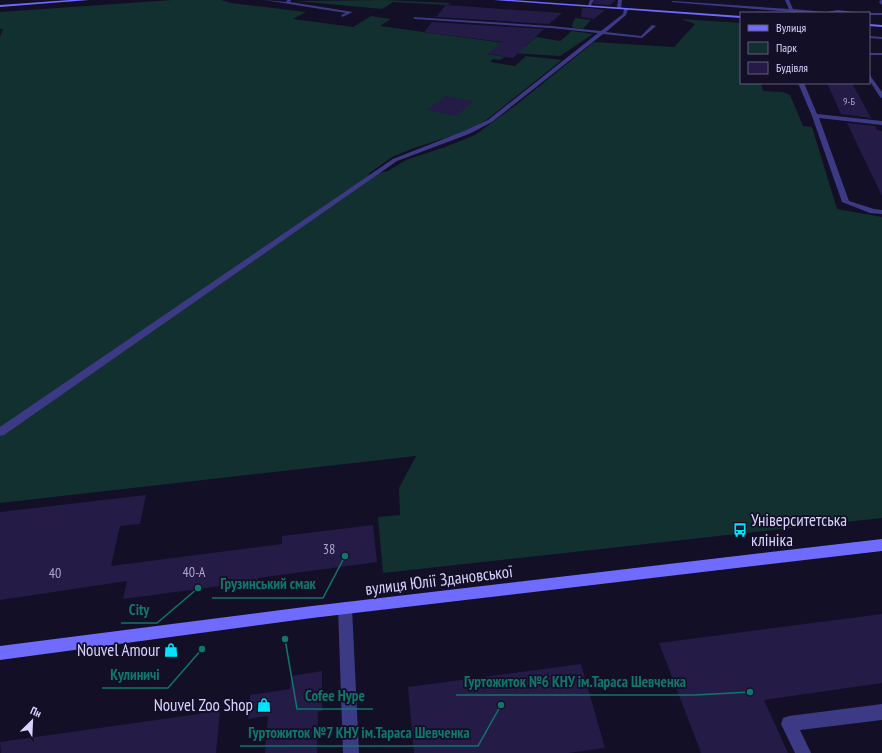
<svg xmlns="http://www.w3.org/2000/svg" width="882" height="753" font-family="'PT Sans Narrow',sans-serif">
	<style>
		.green { fill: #12302f }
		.building { fill: #241b47 }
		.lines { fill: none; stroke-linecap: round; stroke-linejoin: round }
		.lane { fill: #3d3a85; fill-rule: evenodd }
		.street { fill: #3d3a85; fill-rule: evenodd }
		.secondary { fill: #6f6bff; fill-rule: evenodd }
		.labels { text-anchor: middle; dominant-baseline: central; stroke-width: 3.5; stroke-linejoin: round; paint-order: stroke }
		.far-number-label { font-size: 10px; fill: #aca6d1 }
		.near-number-label { font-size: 14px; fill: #aca6d1 }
		.near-poi-label { font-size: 17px; fill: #d9d4ff; stroke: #130f26; text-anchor: end }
		.near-street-label { font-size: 17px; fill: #d9d4ff; stroke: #130f26 }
		.leader { fill: none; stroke: #0f766e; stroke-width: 1.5 }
		.callout-dot { fill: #0f766e; stroke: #130f26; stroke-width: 1.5 }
		.callout-label { font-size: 15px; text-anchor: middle; font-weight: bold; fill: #0f766e; stroke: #130f26; stroke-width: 3.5; stroke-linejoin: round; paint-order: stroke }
	</style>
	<rect width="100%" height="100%" fill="#130f26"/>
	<path class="green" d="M172,0h49l10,3 75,9 -13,7 60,8 18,-11 20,3 -11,7 146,20 10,-9 24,4 12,-10 21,3 -33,22 -49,-3 -23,1 17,3 -6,3 -6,-1 -3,3 25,4 11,-10 36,4 -77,61 -21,11 -50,16 -22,9 -25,18 21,-4 18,-11 39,-13 30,-12 41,-30 78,-63 80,5 21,-23 -14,-5 59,4 1,60h20l2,8 20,1 7,3 13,31 9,1 25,82 45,8v301l-499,55 -5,-56 22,-2 -1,-27 17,-32 -416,47v-466l3,-8h-3v-17z
		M385,0l67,3 -6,2 -53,-3 -11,7 -86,-8z
		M575,18l16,2 -8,9 -10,-1 -1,-3z"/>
	<path class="building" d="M595,0h21l-6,5 -17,-1z
		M446,5l116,8 -13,11 -113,-7z
		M582,8h8l15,2 -11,9 -13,-2z
		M432,22l112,7 -31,29 -25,-4 14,-12 -78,-10z
		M827,83h25l19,35 -30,-4z
		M446,96l28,5 -18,15 -29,-6z
		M847,123l28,3 2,4 5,1v65z
		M146,495l-6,29 -20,2 -9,40 171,-22v-8l91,-11 4,37 -119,16v3l-135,18 4,-18 -127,19v-88z
		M882,614v69l-118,17 24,53h-87l-42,-110z
		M581,664l24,84 -37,5h-154l-6,-66z
		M322,671v40h-4l-1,42h-52l3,-37 -20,3 2,-24 40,-6 1,-13z
		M220,711l-4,42h-215l-1,-11z"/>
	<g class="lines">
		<path class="lane" d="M264,0l22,2 1,-2h4l-1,2 63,10 -11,5 -1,-2 5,-2z
			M590,0h4l-4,7 -2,-1z
			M785,0h4l4,9 33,3 12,-2 25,3 -71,-1 -121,-10 2,-1 116,8z
			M881,0h1v5l-3,-3z
			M626,8l2,1 -2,6 -20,17 35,4 11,-11 4,1 -14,12 -39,-4 -111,88 -23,12 -72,27 -393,274 -4,1v-9l393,-268 71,-28 24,-11 110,-87 -47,-5 -136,-9 -2,-2 138,9 50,5 22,-17 1,-5z
			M868,13h14v2h-13z
			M869,36l13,1v2l-13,-1z
			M869,53h13v2h-13z
			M869,74l13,18v6l-2,-1 -11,-17z
			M798,83h6l13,31 65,7v4l-63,-7 30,83 25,8 8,1v4l-12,-1 -28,-11 -30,-86z
			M345,602l5,1 2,5 7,145h-16l-5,-145 2,-5z
			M882,704v16l-82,10 11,23h-16l-14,-29 2,-6 6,-2z"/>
		<path class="street" d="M618,0h4l-1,8 -2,1 -2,-1z"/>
		<path class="secondary" d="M70,0h19l-89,7v-2z
			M494,0h19l228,16v2z
			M869,24l13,1v2l-13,-1z
			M882,539v12l-570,67 -312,42v-14l312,-40z"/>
	</g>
	<defs>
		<symbol id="bus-bare" viewBox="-9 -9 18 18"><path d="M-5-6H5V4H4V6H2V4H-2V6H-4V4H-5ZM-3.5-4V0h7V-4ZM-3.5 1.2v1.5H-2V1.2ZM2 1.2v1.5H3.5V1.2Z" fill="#00e5ff" stroke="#130f26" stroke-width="2.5" paint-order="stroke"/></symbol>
		<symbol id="shop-bare" viewBox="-9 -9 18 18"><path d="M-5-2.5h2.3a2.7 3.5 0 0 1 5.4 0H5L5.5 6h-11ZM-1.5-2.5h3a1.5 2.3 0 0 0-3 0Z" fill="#00e5ff" stroke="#130f26" stroke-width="2.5" paint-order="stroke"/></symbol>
	</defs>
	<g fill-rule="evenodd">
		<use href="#bus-bare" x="730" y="520" width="20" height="20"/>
		<use href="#shop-bare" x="161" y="640" width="20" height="20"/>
		<use href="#shop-bare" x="254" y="695" width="20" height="20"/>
	</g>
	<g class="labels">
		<g class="far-number-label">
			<text x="849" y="101">9-Б</text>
		</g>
		<g class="near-number-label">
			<text x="329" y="549">38</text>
			<text x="194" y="572">40-А</text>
			<text x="55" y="573">40</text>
		</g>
		<g class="near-poi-label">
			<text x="751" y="520" text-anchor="start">Університетська<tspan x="751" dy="20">клініка</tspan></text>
			<text x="160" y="650">Nouvel Amour</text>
			<text x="253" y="705">Nouvel Zoo Shop</text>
		</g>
		<g class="near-street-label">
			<text transform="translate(439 580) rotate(-7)">вулиця Юлії Здановської</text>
		</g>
	</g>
	<path class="leader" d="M345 556L323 598H212M198 588L157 623H121M202 649L168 688H102M750 692L695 695H456M285 639L297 709H373M501 705L478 746H240"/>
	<g class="callout-dot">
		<circle cx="345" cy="556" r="4"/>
		<circle cx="198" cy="588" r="4"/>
		<circle cx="202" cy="649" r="4"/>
		<circle cx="750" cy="692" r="4"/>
		<circle cx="285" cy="639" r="4"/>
		<circle cx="501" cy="705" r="4"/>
	</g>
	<g class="callout-label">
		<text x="268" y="589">Грузинський смак</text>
		<text x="139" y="615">City</text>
		<text x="135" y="680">Кулиничі</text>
		<text x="575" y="687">Гуртожиток №6 КНУ ім.Тараса Шевченка</text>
		<text x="335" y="701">Cofee Hype</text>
		<text x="359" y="738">Гуртожиток №7 КНУ ім.Тараса Шевченка</text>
	</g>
	<rect x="740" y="12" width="130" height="72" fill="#130f26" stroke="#625e7d"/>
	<rect x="748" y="25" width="20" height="6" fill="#6f6bff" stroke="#625e7d"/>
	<text x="776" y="32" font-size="12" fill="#d9d4ff">Вулиця</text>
	<rect x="748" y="42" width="20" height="12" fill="#12302f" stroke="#625e7d"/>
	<text x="776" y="52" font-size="12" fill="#d9d4ff">Парк</text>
	<rect x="748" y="62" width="20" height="12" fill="#241b47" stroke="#625e7d"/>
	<text x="776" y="72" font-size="12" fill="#d9d4ff">Будівля</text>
	<g transform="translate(32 721) rotate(24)" stroke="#130f26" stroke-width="3" paint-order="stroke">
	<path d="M0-3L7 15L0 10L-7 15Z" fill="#d9d4ff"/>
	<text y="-6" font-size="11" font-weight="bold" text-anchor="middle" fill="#d9d4ff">Пн</text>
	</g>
</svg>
